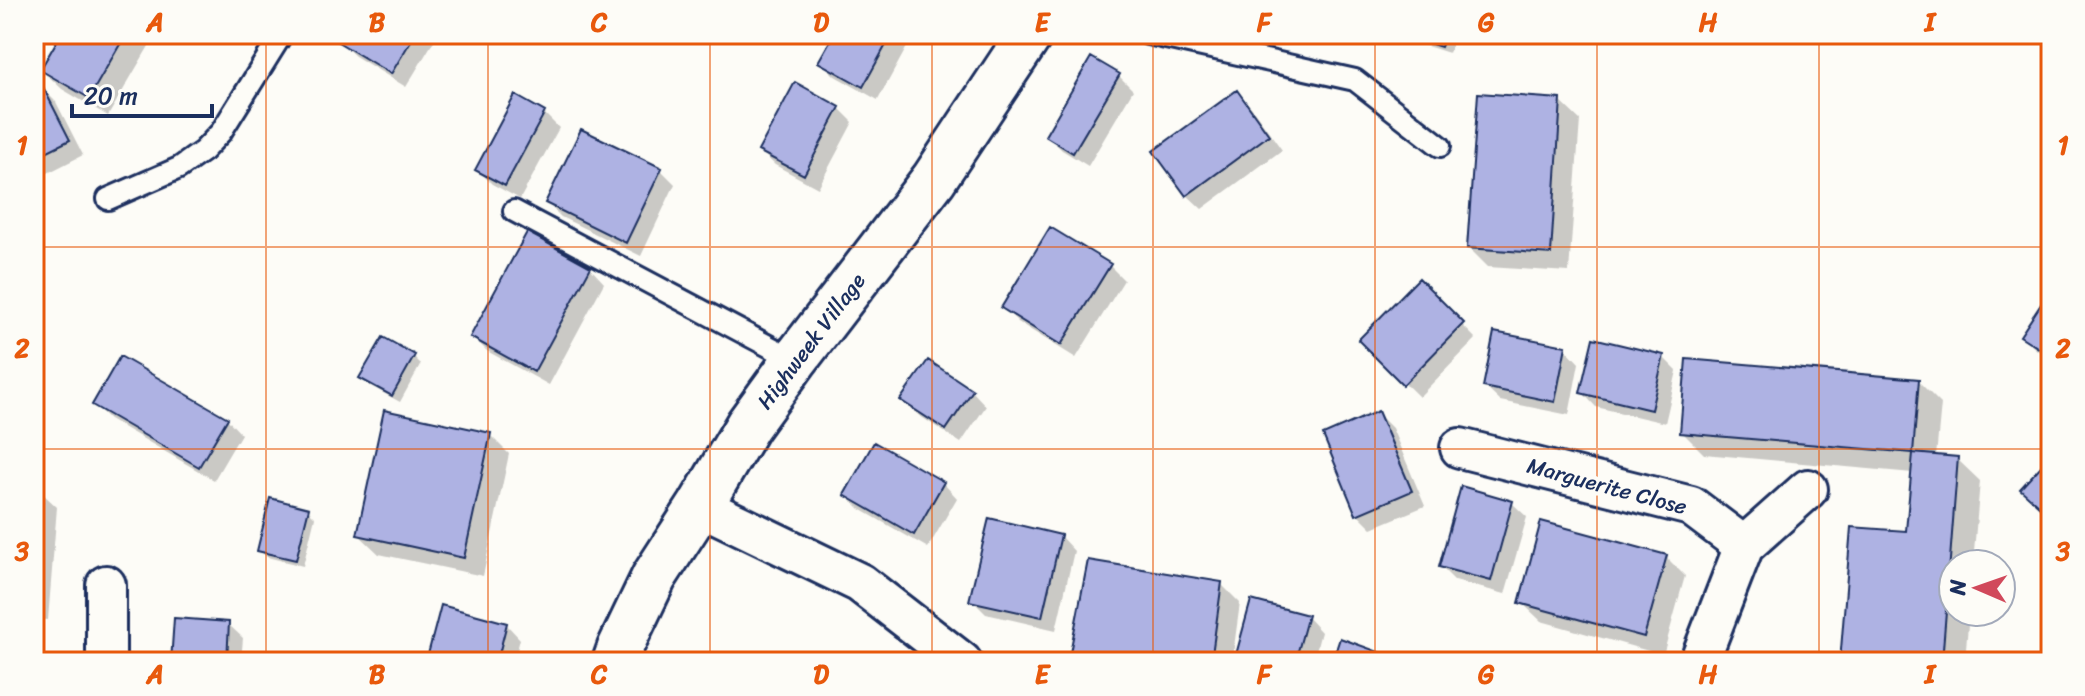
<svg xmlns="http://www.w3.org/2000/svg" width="2085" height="696" font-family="Sriracha,sans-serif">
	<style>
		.shadow { fill: #0003 }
		.building { fill: #aeb2e3; stroke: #1b2f5e; stroke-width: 2 }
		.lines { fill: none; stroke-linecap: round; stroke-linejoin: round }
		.service-casing { stroke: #1b2f5e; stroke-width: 26 }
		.minor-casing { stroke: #1b2f5e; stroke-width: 44 }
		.tertiary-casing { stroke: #1b2f5e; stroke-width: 50 }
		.service { stroke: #fdfcf7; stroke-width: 20 }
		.minor { stroke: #fdfcf7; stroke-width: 38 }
		.tertiary { stroke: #fdfcf7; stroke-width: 44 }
		.grid { fill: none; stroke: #e8590c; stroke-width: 2; stroke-opacity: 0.55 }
		.labels { text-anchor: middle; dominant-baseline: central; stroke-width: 8; stroke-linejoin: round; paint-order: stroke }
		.street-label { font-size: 22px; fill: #1b2f5e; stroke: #fdfcf7 }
		.neatline { fill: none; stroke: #e8590c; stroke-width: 3 }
		.grid-label { font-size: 26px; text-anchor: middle; font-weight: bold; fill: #e8590c }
	</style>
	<rect width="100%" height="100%" fill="#fdfcf7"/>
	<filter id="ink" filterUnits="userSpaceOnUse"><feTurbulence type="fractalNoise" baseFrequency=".0125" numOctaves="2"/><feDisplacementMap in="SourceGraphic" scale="16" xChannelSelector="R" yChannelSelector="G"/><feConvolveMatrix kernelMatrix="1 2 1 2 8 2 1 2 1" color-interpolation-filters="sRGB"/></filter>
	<g filter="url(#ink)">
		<path class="shadow" d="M63,34h93l-48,82 -46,-27 -20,-19z
			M345,34h93l-32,53 -51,-31 -15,-14z
			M836,34h78l-36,66 -43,-24 -14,-14z
			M1389,34h66l-6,19z
			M1118,75l15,15 -45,76 -26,-16 -14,-14z
			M42,88l14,14 27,53 -49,25v-88z
			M1237,93l14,14 31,43 -80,59 -15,-14z
			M1560,101l20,19 -11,152 -81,-5 -19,-19z
			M839,108l14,14 -35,66 -43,-23 -15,-14z
			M544,113l15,15 -39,71 -28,-15 -14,-14z
			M661,170l14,14 -34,72 -80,-39 -14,-14z
			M1109,265l15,15 -48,78 -58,-36 -14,-14z
			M590,268l14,15 -55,102 -62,-34 -14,-14z
			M1419,281l57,58 -57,58 -58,-57z
			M2051,292v67l-14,-9 -15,-14z
			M1565,348l14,15 -10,52 -69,-14 -15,-14z
			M414,357l7,7 -21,38 -31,-17 -7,-8z
			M1663,357l14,14 -12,52 -69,-16 -14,-15z
			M1918,381l23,23 -5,53 21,2 23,22 -7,83h-20v48h16l-4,50h-123l66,-129 5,-60 -209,-19 -22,-22z
			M972,391l14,15 -25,37 -44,-29 -14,-15z
			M94,405l133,14 14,15 -27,46 -105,-61z
			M1378,414l14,14 33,78 -53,22 -14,-14z
			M490,435l19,19 -26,122 -104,-22 -20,-19z
			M943,483l14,15 -29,50 -68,-39 -14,-14z
			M34,492l8,1 15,14 -9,113 -14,-1z
			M1512,503l15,14 -22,77 -50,-13 -14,-14z
			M308,510l7,7 -12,49 -36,-9 -8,-7z
			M1060,536l14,15 -18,79 -70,-16 -14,-14z
			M1666,557l19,19 -22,79 -122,-34 -20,-19z
			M1221,584l19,19 -8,59h-150l-10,-10z
			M1307,617l14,15 -8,30h-76z
			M228,624l15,14 -2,24h-68z
			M506,624l14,15 -6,23h-86z"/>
		<path class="building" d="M61,34h65l-37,64 -49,-28z
			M343,34h72l-24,40 -53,-32z
			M834,34h58l-29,53 -45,-25z
			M1401,34h45l-5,13z
			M1091,57l29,17 -47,79 -28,-17z
			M795,82l45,25 -36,68 -46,-24z
			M42,85l28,55 -36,18v-69z
			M1237,90l32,45 -83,61 -33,-45z
			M1478,93l83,6 -10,155 -84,-6z
			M515,95l30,17 -40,74 -30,-16z
			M581,129l81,39 -36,75 -81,-40z
			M1050,227l61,37 -50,81 -60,-37z
			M527,232l64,35 -57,105 -64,-35z
			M1419,278l45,45 -61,62 -45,-45z
			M2051,289v67l-31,-20z
			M1494,332l72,14 -11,56 -72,-15z
			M383,337l32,18 -23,41 -33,-18z
			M1593,338l71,17 -13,55 -71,-17z
			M120,356l108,62 -29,49 -107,-62z
			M1686,359l233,20 -6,74 45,4 -16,205h-102l11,-135 55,4 7,-78 -233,-20z
			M928,360l45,30 -27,40 -46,-30z
			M384,410l107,23 -27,125 -107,-23z
			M1378,411l34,80 -56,24 -33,-80z
			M874,442l70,40 -30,53 -70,-40z
			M2051,455v62l-31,-28z
			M1461,486l52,15 -22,80 -52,-14z
			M34,490l9,1 -9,116z
			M270,498l39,10 -13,52 -39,-9z
			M989,518l72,17 -19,82 -73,-16z
			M1541,521l126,34 -23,82 -125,-34z
			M1088,560l134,22 -11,80h-83l-58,-9z
			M1251,600l57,15 -13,47h-61z
			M441,605l66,18 -10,39h-71z
			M174,618l55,4 -2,40h-56z
			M1340,638l47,17 -3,7h-52z"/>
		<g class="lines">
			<defs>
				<path id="service" d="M1148,34l207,46 85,66
					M108,199l71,-31 24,-17 18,-19 61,-98
					M514,211l281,149"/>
				<path id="minor" d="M1460,448l231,58 53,40 -45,116
					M700,506l160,77 102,79
					M1744,546l64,-57
					M106,585v77"/>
				<path id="tertiary" d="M615,662l5,-14 34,-71 46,-71 48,-81 47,-65 139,-181 96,-145"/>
			</defs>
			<use href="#service" class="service-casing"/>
			<use href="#minor" class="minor-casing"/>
			<use href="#tertiary" class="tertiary-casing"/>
			<use href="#service" class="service"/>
			<use href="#minor" class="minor"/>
			<use href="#tertiary" class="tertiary"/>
		</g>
	</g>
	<path class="grid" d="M266,34v628M488,34v628M710,34v628M932,34v628M1153,34v628M1375,34v628M1597,34v628M1819,34v628M34,247h2017M34,449h2017"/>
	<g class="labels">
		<g class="street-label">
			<text transform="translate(811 341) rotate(-53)">Highweek Village</text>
			<text transform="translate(1607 486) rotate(15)">Marguerite Close</text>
		</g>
	</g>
	<rect width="2085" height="696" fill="none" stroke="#fdfcf7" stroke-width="88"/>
	<g transform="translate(1977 588) rotate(272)"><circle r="38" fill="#fdfcf7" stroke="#a3aaba" stroke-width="2"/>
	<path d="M0-6L14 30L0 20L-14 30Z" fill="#d1495b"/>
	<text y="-12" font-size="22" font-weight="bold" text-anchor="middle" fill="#1b2f5e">N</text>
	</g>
	<path d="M72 104v12h140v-12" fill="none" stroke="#1b2f5e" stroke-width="4"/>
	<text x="84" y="104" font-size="24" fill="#1b2f5e" stroke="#fdfcf7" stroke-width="6" paint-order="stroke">20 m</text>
	<rect x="44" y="44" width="1997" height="608" class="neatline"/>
	<g class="grid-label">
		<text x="155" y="31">A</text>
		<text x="377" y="31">B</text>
		<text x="599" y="31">C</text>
		<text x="821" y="31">D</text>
		<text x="1042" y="31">E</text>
		<text x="1264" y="31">F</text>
		<text x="1486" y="31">G</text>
		<text x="1708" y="31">H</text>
		<text x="1930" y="31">I</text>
		<text x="22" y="154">1</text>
		<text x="2063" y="154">1</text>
		<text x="22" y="357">2</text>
		<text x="2063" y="357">2</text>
		<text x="22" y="560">3</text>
		<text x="2063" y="560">3</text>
		<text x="155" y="683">A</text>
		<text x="377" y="683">B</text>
		<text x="599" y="683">C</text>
		<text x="821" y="683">D</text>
		<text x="1042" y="683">E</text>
		<text x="1264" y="683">F</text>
		<text x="1486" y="683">G</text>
		<text x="1708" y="683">H</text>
		<text x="1930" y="683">I</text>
	</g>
</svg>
